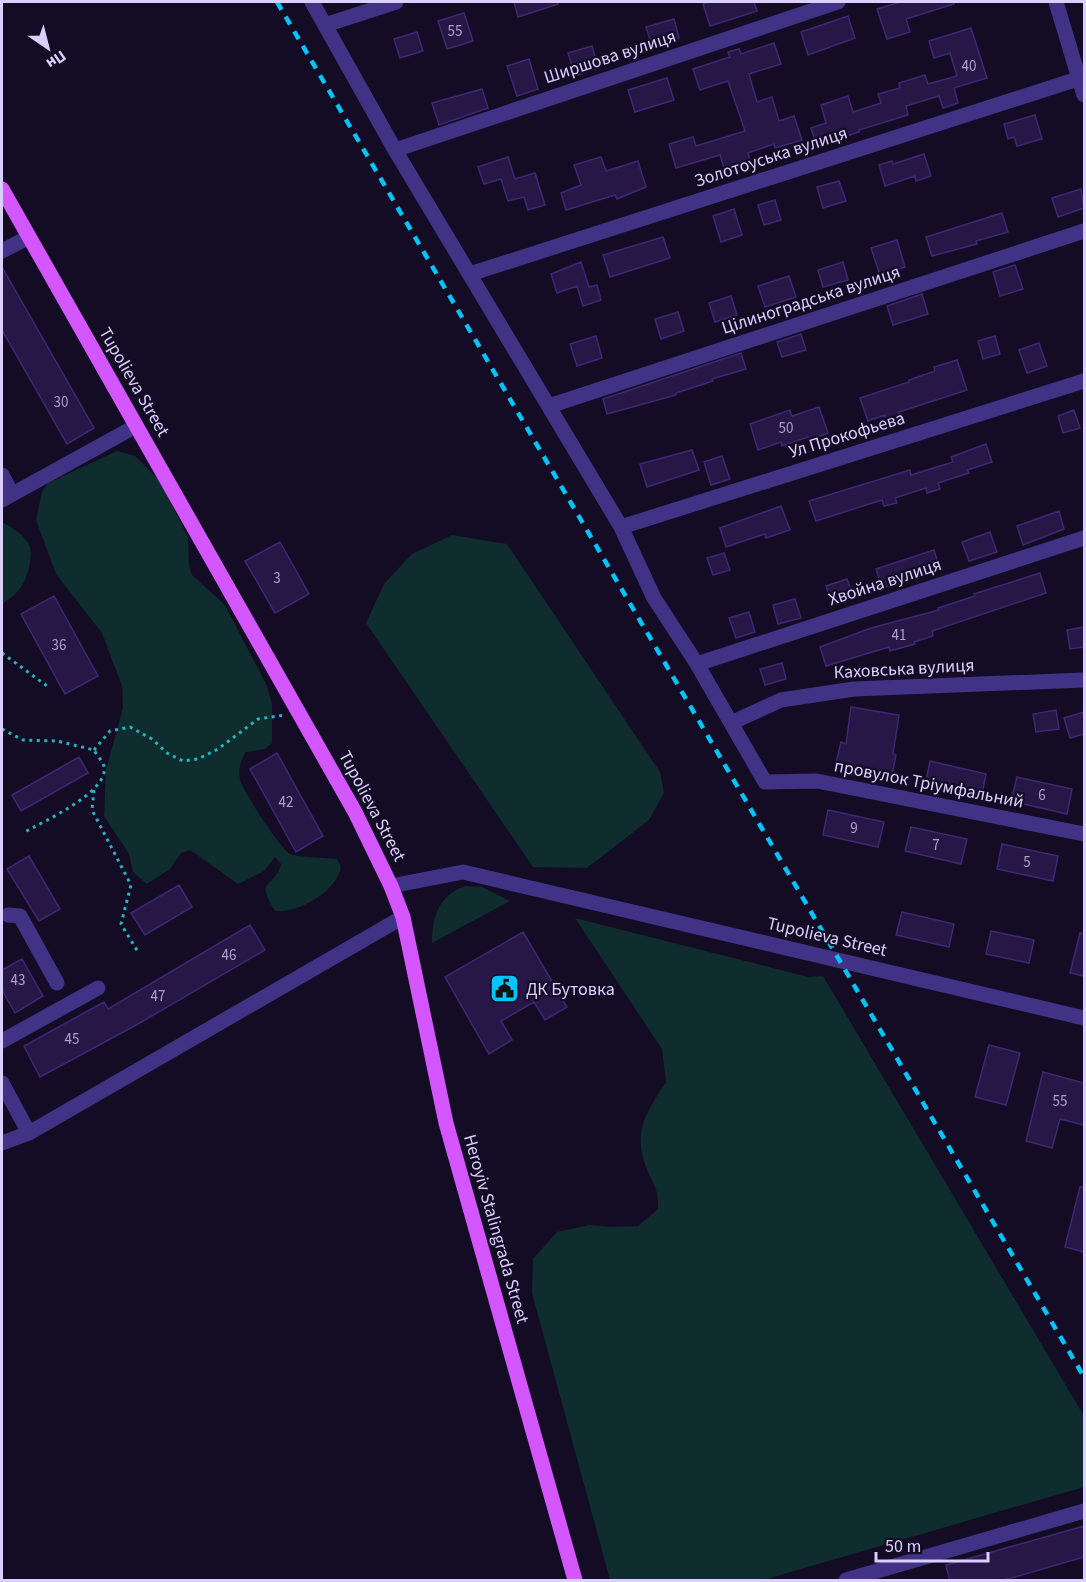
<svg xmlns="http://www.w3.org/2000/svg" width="1086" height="1582" font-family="'Source Sans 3',sans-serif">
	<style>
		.green { fill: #0f2c2e }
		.building { fill: #261746; stroke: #3f2774; stroke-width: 1.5 }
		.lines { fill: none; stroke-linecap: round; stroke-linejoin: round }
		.path { stroke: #25b5bd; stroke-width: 3; stroke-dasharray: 3 4.5; stroke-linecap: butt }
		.minor { stroke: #403386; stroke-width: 15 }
		.major { stroke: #d456ff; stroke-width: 15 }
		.rail { stroke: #00c4fa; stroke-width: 4.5; stroke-dasharray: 9 8; stroke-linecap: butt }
		.labels { text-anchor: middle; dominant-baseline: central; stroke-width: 4.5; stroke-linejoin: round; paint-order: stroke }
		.number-label { font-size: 15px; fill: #ada1d1 }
		.street-label { font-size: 18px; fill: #dacfff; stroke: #130c24 }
		.poi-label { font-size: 18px; fill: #dacfff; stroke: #130c24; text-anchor: start }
	</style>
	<rect width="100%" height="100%" fill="#130c24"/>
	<path class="green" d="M117,451l18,5 26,26 27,56 1,28 3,9 33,30 42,81 5,18v39l-7,6 -19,3c-5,8 -8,17 -6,27 2,11 40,69 50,75 6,3 37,4 47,5l4,8c-4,24 -43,47 -66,44 -21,-35 -1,-20 6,-47l-6,-7 -11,14 -26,13 -48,-34 -9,3 -11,16 -23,15 -14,-12 -4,-18 -25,-38 2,-46 17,-62 -1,-22 -20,-53 -46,-59 -20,-54 6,-28 6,-9z
		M2,522c9,5 20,11 26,21 4,6 3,12 2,19 -4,22 -10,30 -28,42z
		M452,535l55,9 153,228 4,21 -15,27 -62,48 -54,-1 -167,-244 18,-39 28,-30z
		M465,886l17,1 28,14 -78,42c0,-26 7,-48 33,-57z
		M575,918l233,59 15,-1 261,440v71l-321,93h-153l-78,-287 1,-34 24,-27 32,-7 23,2 26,-1 20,-17c1,-22 -6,-25 -13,-45 -12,-34 3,-54 21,-82l-4,-33z"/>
	<path class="building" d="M514,2h43l1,2 -40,13z
		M710,2h44l3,9 -47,15 -7,-22z
		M901,2h53v2l-48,15 4,13 -23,7 -10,-30z
		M464,13l9,28 -26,8 -9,-28z
		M848,16l7,22 -47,17 -7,-23z
		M674,19l5,19 -27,8 -6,-19z
		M971,28l16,50 -33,10 4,15 -15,5 -4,-12 -33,10 2,9 -49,15v2l-27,9 -16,3 -5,-16 15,-5 -5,-18 27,-9 5,16 28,-9 -3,-9 22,-6 -1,-5 26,-8 3,9 29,-8 -7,-23 -16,5 -5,-17z
		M417,32l6,19 -23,7 -6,-19z
		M774,43l7,21 -32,10 8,28 15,-5 7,24 15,-5 8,24 -27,8 -1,-4 -26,9 2,7 -26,8 -4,-13 -44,13 -7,-24 24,-7 3,9 49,-15 -17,-50 -28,9 -7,-21 37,-12 -2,-5 11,-3 2,5z
		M592,46l6,22 -23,8 -7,-23z
		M529,59l9,30 -21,7 -10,-30z
		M667,78l7,22 -39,12 -7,-22z
		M482,89l6,19 -49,17 -7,-22z
		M1035,115l7,24 -25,7 -3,-9 -6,2 -4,-15z
		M924,154l7,22 -15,5 -1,-5 -30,10 -6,-21 13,-4 1,3z
		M508,157l7,22 20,-6 10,32 -17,5 -4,-13 -16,4 -7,-22 -17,5 -6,-17z
		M601,157l5,14 32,-10 8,26 -29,12 -2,-4 -49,15 -5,-17 20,-8 -7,-20z
		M839,181l7,20 -23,7 -6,-21z
		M1081,189l3,19 -26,9 -6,-19z
		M775,200l6,20 -17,5 -6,-20z
		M734,209l8,26 -21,7 -8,-26z
		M1002,213l6,19 -32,9 1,3 -45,12 -6,-19z
		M663,237l7,21 -60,19 -7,-22z
		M897,240l8,27 -25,8 -9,-27z
		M581,262l8,25 8,-2 4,15 -18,6 -6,-20 -20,7 -6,-19z
		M843,262l5,18 -25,7 -5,-17z
		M1015,265l8,24 -23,7 -7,-24z
		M2,267l92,161 -27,16 -65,-114z
		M789,276l7,21 -31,10 -7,-21z
		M922,294l6,20 -35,11 -6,-19z
		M731,296l6,19 -22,7 -6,-19z
		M678,312l6,19 -23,8 -6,-20z
		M801,334l5,16 -24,7 -5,-15z
		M596,336l6,22 -25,8 -7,-22z
		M995,336l5,18 -17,5 -5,-18z
		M1039,343l8,23 -20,7 -8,-23z
		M741,353l5,16 -34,10 1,2 -37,12v2l-69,19 -4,-15z
		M957,360l10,30 -68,22 3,9 -14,4 -3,-10 -17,6 -8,-23 49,-16v-2l26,-9 -1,-4z
		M819,407l9,26 -19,7 -1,-3 -26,9 -1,-4 -23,8 -8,-26 40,-14 2,6z
		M1074,410l6,18 -17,5 -5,-17z
		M986,444l6,18 -25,8 2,3 -31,10 2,6 -13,4 -1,-5 -31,10 2,5 -13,3 -2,-6 -66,21 -7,-20 101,-31 1,5 42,-13 -2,-5z
		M692,450l7,20 -52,17 -7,-23z
		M722,456l8,23 -19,6 -7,-23z
		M781,506l9,24 -24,8 -1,-4 -39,13 -6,-19z
		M1059,511l5,18 -41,16 -6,-19z
		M990,532l7,20 -28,9 -7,-19z
		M280,542l29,52 -34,19 -30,-52z
		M934,550l6,20 -58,18 -6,-19z
		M724,553l6,17 -17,5 -6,-17z
		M1040,573l6,20 -114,38 1,5 -19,6 1,2 -25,7 -1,-4 -63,19 -6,-19 51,-19 68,-18 -1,-2 37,-12 -1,-2z
		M847,579l7,19 -22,7 -6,-19z
		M54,596l44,80 -33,18 -44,-80z
		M795,599l6,19 -23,6 -5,-19z
		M749,612l6,20 -19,6 -7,-20z
		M1084,627v20l-14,2 -3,-19z
		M782,663l4,16 -21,6 -5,-16z
		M851,707l48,8 -6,39 3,1 -5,25 -56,-12 6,-26 5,2z
		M1056,710l3,19 -23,3 -3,-18z
		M1084,712v22l-14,4 -6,-20z
		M277,753l46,83 -27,16 -46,-83z
		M79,757l9,16 -67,38 -9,-16z
		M930,761l56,13 -5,25 -56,-13z
		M1017,777l55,12 -5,25 -56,-13z
		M828,810l56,12 -6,25 -55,-12z
		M911,827l56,12 -6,25 -56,-13z
		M1002,844l56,12 -5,25 -56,-12z
		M29,856l31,53 -21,12 -32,-52z
		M179,885l13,22 -47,28 -14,-22z
		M902,912l52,12 -5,23 -53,-12z
		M250,925l15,25 -127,74 -98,53 -16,-31 80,-44 4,7z
		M991,931l43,9 -5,23 -43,-9z
		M523,932l44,75 -22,13 -11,-18 -33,19 11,19 -23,14 -44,-77z
		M1080,933l4,1v42l-14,-3z
		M22,959l21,37 -28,17 -13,-23v-20z
		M989,1045l31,8 -14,52 -31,-8z
		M1043,1072l41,11v42l-24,-6 -8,29 -26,-7z
		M1080,1187h4v65l-19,-5z
		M1084,1526v31l-83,24h-51l-4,-16z"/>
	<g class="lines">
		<path class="path" d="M2,653l45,33
			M2,729l21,11 34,1 37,9c3,5 8,11 10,16 6,26 -62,56 -81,67
			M94,750l16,-19 20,-4 22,12 15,14 16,8 15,-2 20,-10 40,-30 27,-4
			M94,790l-2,20 39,75 -10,39 17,28"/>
		<path class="minor" d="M312,2l83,148 226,377 33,71 43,66 68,118 52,-1 267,53
			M1056,2l28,93
			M325,25l71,-23
			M395,150l443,-148
			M2,251l27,-14
			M470,274l614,-197
			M549,406l535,-175
			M2,475l10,19
			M2,500l134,-74
			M621,527l463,-146
			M697,664l387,-126
			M731,723l50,-23 73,-11 230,-9
			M391,886l72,-14 621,146
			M8,915l12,1 37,67
			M2,1041l96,-53
			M2,1083l27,50
			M2,1143l27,-10 374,-216
			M846,1580l238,-69"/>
		<path class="major" d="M2,189l353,623 36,74 12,31 43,206 129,457"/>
		<path class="rail" d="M277,2l807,1375"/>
	</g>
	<defs>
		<symbol id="civic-square" viewBox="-11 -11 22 22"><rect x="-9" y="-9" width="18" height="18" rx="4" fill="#00c4fa" stroke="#130c24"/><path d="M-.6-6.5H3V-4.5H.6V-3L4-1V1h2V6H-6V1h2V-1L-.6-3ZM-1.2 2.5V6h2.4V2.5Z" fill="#111"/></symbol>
	</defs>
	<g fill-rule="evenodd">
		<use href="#civic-square" x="488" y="972" width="33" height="33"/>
	</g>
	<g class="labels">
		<g class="number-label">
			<text x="455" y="31">55</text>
			<text x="969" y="66">40</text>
			<text x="61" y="402">30</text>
			<text x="786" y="428">50</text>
			<text x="277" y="578">3</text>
			<text x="899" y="635">41</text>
			<text x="59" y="645">36</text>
			<text x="1042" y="795">6</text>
			<text x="286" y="802">42</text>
			<text x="854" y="828">9</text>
			<text x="936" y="845">7</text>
			<text x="1027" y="862">5</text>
			<text x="229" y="955">46</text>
			<text x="18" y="980">43</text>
			<text x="158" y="996">47</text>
			<text x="72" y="1039">45</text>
			<text x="1060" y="1101">55</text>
		</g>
		<g class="street-label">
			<text transform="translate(610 57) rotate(-18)">Ширшова вулиця</text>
			<text transform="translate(771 157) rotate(-18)">Золотоуська вулиця</text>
			<text transform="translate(811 300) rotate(-18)">Цілиноградська вулиця</text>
			<text transform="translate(134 382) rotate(60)">Tupolieva Street</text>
			<text transform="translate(847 435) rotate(-17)">Ул Прокофьева</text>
			<text transform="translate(885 582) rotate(-18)">Хвойна вулиця</text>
			<text transform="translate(904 669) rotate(-3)">Каховська вулиця</text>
			<text transform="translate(929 784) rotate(11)">провулок Тріумфальний</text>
			<text transform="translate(372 806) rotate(62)">Tupolieva Street</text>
			<text transform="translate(827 937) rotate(13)">Tupolieva Street</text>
			<text transform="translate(496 1229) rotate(74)">Heroyiv Stalingrada Street</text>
		</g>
		<g class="poi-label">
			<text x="526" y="989">ДК Бутовка</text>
		</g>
	</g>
	<rect width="1086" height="1582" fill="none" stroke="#dacfff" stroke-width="6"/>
	<g transform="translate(48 48) rotate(145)" stroke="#130c24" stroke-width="4.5" paint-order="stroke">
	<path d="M0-4.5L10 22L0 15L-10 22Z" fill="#dacfff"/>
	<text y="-9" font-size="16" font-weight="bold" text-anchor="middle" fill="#dacfff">Пн</text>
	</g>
	<path d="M876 1552v9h112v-9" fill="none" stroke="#dacfff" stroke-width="3"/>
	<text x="885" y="1552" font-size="18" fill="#dacfff" stroke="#130c24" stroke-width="4.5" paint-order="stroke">50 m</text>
</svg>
